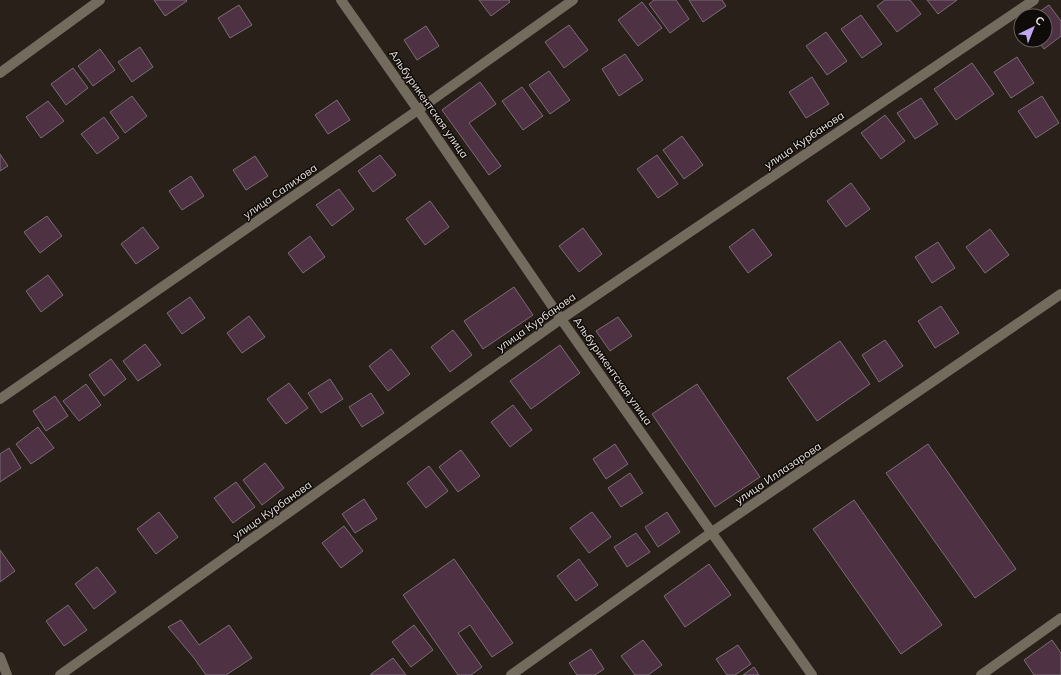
<svg xmlns="http://www.w3.org/2000/svg" width="1061" height="675" font-family="Mulish,sans-serif">
	<style>
		.building { fill: #4e3243; stroke: #796d74 }
		.lines { fill: none; stroke-linecap: round; stroke-linejoin: round }
		.minor { stroke: #726b5e; stroke-width: 10 }
		.labels { text-anchor: middle; dominant-baseline: central; stroke-width: 3; stroke-linejoin: round; paint-order: stroke }
		.street-label { font-size: 11px; fill: #ebe5e0; stroke: #0f0b08 }
	</style>
	<rect width="100%" height="100%" fill="#292119"/>
	<path class="building" d="M154,0h32l1,1 -22,15z
		M479,0h30l1,2 -19,14z
		M654,0h22l13,19 -19,14 -21,-29z
		M689,0h33l4,6 -23,16z
		M885,0h25l11,14 -24,18 -20,-26z
		M927,0h30l-19,14z
		M642,2l20,26 -24,18 -20,-26z
		M239,5l13,20 -22,13 -12,-20z
		M1049,5l12,16v15l-17,13 -6,-9h7v-24h-12z
		M861,15l21,29 -20,14 -21,-29z
		M569,25l19,25 -24,18 -19,-26z
		M426,26l13,20 -22,14 -13,-20z
		M826,32l21,29 -20,14 -21,-29z
		M140,47l13,20 -21,15 -14,-20z
		M100,49l15,21 -22,16 -15,-20z
		M625,54l18,26 -24,16 -17,-27z
		M1017,57l17,26 -23,15 -17,-26z
		M972,63l22,31 -38,26 -22,-31z
		M73,68l15,20 -22,17 -15,-21z
		M549,71l21,29 -20,14 -21,-29z
		M812,77l17,27 -23,14 -17,-26z
		M480,82l16,22 -27,19 32,43 -12,9 -47,-65z
		M522,87l21,29 -20,14 -21,-29z
		M132,96l15,20 -22,17 -15,-21z
		M1042,96l17,27 -23,15 -18,-27z
		M921,98l17,26 -23,15 -18,-26z
		M337,100l13,20 -22,14 -13,-19z
		M48,101l16,20 -23,17 -15,-21z
		M885,115l20,26 -24,18 -20,-26z
		M104,117l15,21 -22,16 -16,-20z
		M682,136l21,29 -19,14 -21,-29z
		M0,154l8,12 -8,5z
		M380,155l16,20 -23,17 -15,-21z
		M657,155l21,29 -20,14 -21,-29z
		M255,156l13,20 -22,14 -13,-20z
		M191,176l13,20 -22,14 -13,-19z
		M851,183l19,26 -24,18 -19,-26z
		M339,189l15,20 -22,17 -16,-21z
		M430,201l19,26 -24,18 -19,-26z
		M47,216l15,20 -22,17 -16,-21z
		M143,227l16,21 -23,16 -15,-20z
		M583,228l19,26 -23,18 -20,-26z
		M753,229l19,26 -24,18 -19,-26z
		M990,229l19,26 -24,18 -19,-26z
		M310,236l15,21 -22,16 -15,-20z
		M938,242l17,26 -23,15 -17,-26z
		M48,275l15,20 -22,17 -15,-21z
		M514,287l19,28 -50,34 -19,-28z
		M190,297l15,21 -23,16 -15,-21z
		M941,306l18,27 -24,15 -17,-27z
		M249,316l16,21 -23,16 -15,-20z
		M618,317l14,19 -22,15 -14,-20z
		M453,330l19,25 -22,17 -19,-25z
		M885,340l18,26 -24,16 -17,-27z
		M840,341l30,43 -53,37 -30,-43z
		M145,344l16,21 -23,16 -15,-20z
		M560,345l20,28 -49,36 -21,-28z
		M391,349l19,25 -22,17 -19,-25z
		M111,359l15,20 -22,17 -15,-21z
		M330,379l13,20 -22,14 -13,-20z
		M289,383l19,25 -22,16 -19,-25z
		M86,384l15,21 -22,16 -16,-20z
		M697,384l63,93 -45,30 -63,-93z
		M371,393l13,20 -22,14 -13,-20z
		M55,396l13,20 -22,15 -13,-20z
		M513,405l19,25 -22,17 -19,-25z
		M38,427l16,21 -23,16 -15,-20z
		M615,444l13,20 -22,15 -13,-20z
		M928,444l88,125 -41,29 -89,-125z
		M9,448l12,20 -21,14v-28z
		M461,450l19,26 -22,16 -19,-25z
		M265,463l19,25 -22,17 -19,-25z
		M429,466l19,25 -22,17 -19,-25z
		M630,473l13,20 -22,14 -13,-19z
		M236,482l19,25 -22,16 -19,-25z
		M364,499l13,20 -22,14 -13,-19z
		M854,500l88,125 -41,29 -88,-125z
		M159,512l19,25 -22,17 -19,-25z
		M592,512l19,25 -22,16 -19,-25z
		M667,512l13,20 -22,15 -13,-20z
		M344,526l19,25 -22,17 -19,-25z
		M636,533l14,19 -23,15 -13,-20z
		M0,550l15,21 -15,11z
		M454,559l59,84 -21,14 -22,-32 -12,8 24,34 -11,8h-13l-55,-80z
		M579,559l19,26 -22,16 -19,-25z
		M709,564l22,31 -46,32 -21,-31z
		M97,567l19,25 -22,17 -19,-25z
		M68,605l19,25 -23,16 -18,-25z
		M181,620l18,25 30,-20 23,33 -26,17h-20l-12,-17 -26,-31z
		M414,625l19,25 -22,17 -19,-25z
		M643,640l19,25 -14,10h-13l-14,-19z
		M1052,640l9,13v22h-27l-10,-15z
		M738,645l13,19 -16,11h-8l-11,-16z
		M591,649l13,20 -9,6h-18l-8,-12z
		M393,658l13,17h-35v-1z
		M754,667l5,8h-16z"/>
	<g class="lines">
		<path class="minor" d="M341,0l77,110 143,209 251,356
			M0,73l100,-73
			M0,399l418,-289 155,-110
			M0,657l7,18
			M60,675l501,-356 473,-319
			M511,675l201,-143 349,-238
			M981,675l80,-57"/>
	</g>
	<g class="labels">
		<g class="street-label">
			<text transform="translate(429 104) rotate(55)">Альбурикентская улица</text>
			<text transform="translate(804 140) rotate(-34)">улица Курбанова</text>
			<text transform="translate(280 191) rotate(-35)">улица Салихова</text>
			<text transform="translate(536 322) rotate(-35)">улица Курбанова</text>
			<text transform="translate(613 371) rotate(55)">Альбурикентская улица</text>
			<text transform="translate(778 473) rotate(-34)">улица Иллазарова</text>
			<text transform="translate(272 510) rotate(-35)">улица Курбанова</text>
		</g>
	</g>
	<g transform="translate(1033 28) rotate(43)"><circle r="19" fill="#0f0b08" stroke="#67625e"/>
	<path d="M0-3L7 15L0 10L-7 15Z" fill="#c2a8f3"/>
	<text y="-6" font-size="11" font-weight="bold" text-anchor="middle" fill="#ebe5e0">С</text>
	</g>
</svg>
